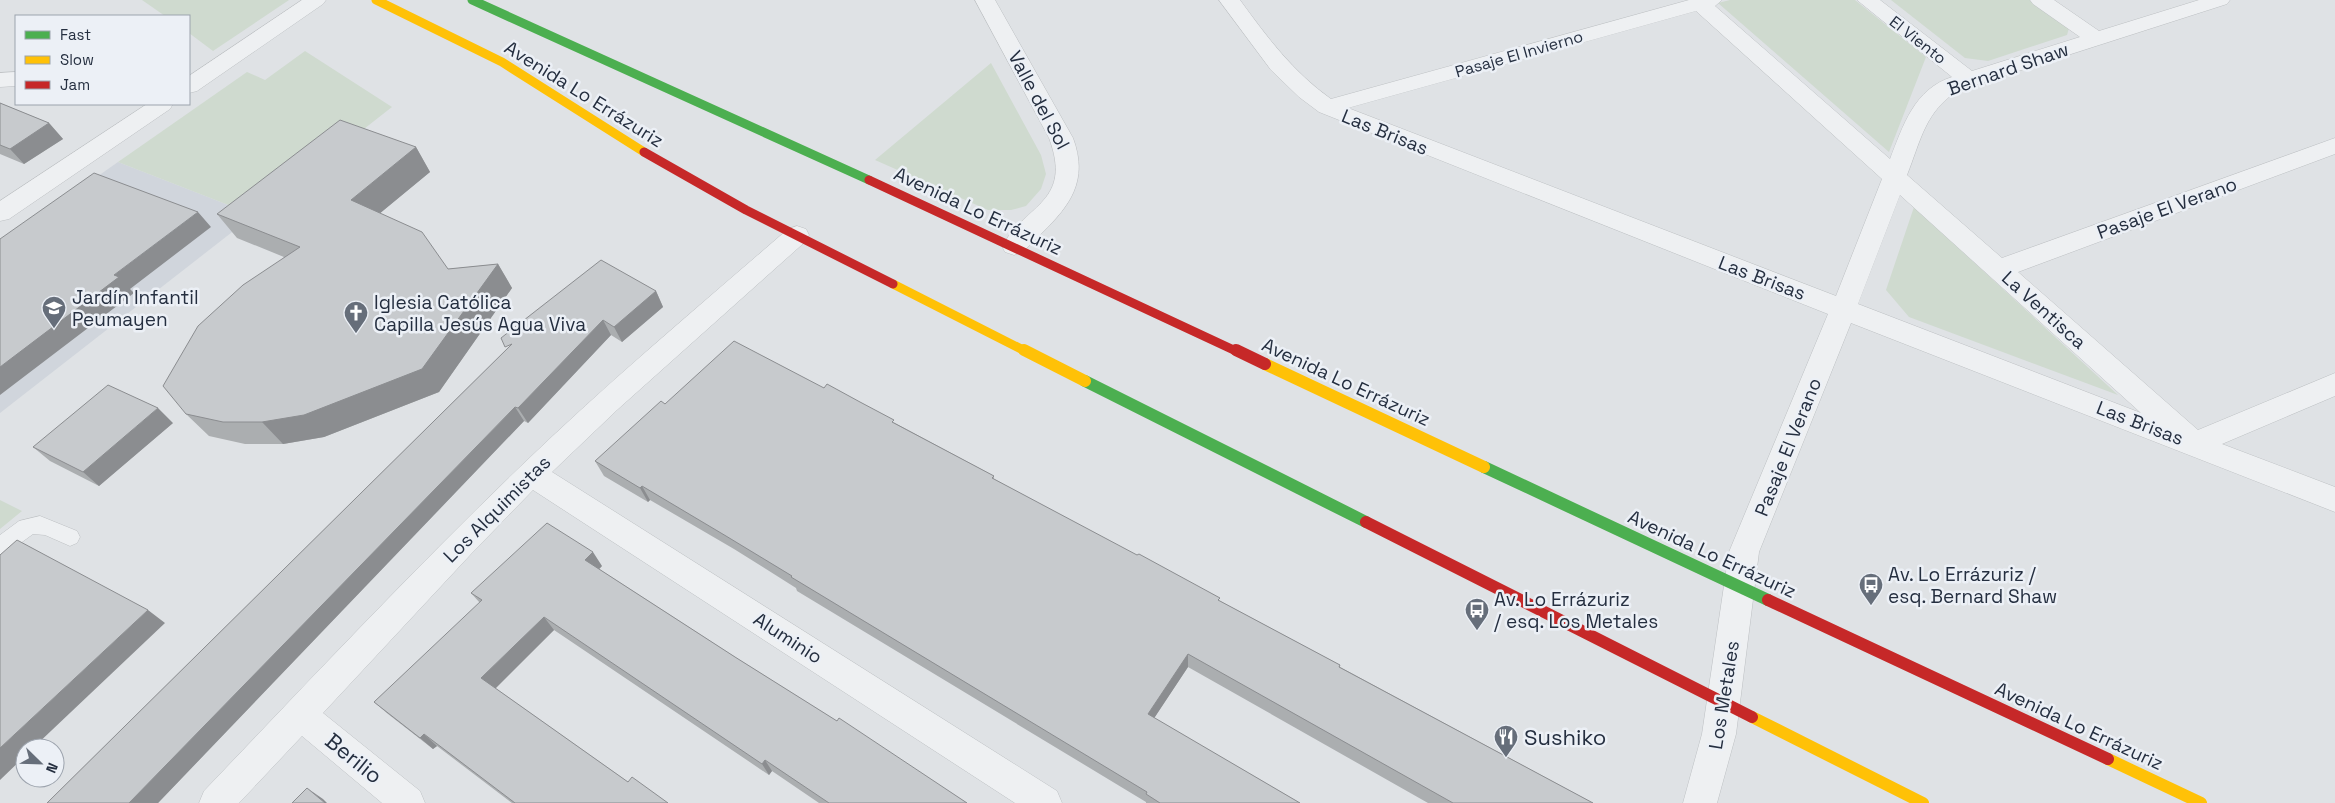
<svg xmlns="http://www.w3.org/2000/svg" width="2335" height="803" font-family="'Space Grotesk',sans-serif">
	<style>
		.built { fill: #d0d5dc }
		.green { fill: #cfdacf }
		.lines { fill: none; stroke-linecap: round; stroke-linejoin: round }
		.lane-casing { stroke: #bdc0c3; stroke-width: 1 }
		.street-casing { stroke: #bdc0c3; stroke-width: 1 }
		.lane { fill: #eef0f2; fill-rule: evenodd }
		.street { fill: #eef0f2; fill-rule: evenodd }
		.fast-far1 { stroke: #4caf50; stroke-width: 9 }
		.fast { stroke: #4caf50; stroke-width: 12 }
		.slow-far1 { stroke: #ffc107; stroke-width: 9 }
		.slow { stroke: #ffc107; stroke-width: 12 }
		.jam-far1 { stroke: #c62828; stroke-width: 9 }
		.jam { stroke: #c62828; stroke-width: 12 }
		.wall { fill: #abaeb0 }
		.shaded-wall { fill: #8b8d90 }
		.building { fill: #c7cacd; stroke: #8b8d90 }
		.labels { text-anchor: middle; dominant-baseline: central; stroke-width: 5; stroke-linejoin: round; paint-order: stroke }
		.far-street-label { font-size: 16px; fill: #252f40; stroke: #ecf0f6 }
		.street-label { font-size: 19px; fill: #252f40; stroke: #ecf0f6 }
		.poi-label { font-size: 19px; fill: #252f40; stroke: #ecf0f6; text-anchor: start }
		.near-poi-label { font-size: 22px; fill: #252f40; stroke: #ecf0f6; text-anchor: start }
		.near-street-label { font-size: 22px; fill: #252f40; stroke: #ecf0f6 }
	</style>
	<rect width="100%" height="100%" fill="#dfe2e5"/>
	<path class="built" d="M118,162l136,53 -254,198v-168z"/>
	<path class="green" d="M142,0h147l-76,51 -24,-18v-17h-24z
		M1730,0h125l71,57 -37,95 -171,-149z
		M1891,0h139l39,28 -2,7 -79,26 -23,-3z
		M305,51l87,56 -138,108 -136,-53 129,-90 18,8z
		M991,63l50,92 5,19 -5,15 -15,17 -15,4h-23l-113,-50z
		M1914,207l204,188 -209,-78 -23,-27z
		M0,500l22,11 -22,18z"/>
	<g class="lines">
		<defs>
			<path id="lane" d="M40,516l37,15 3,6 -3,6 -7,3 -25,-11 -12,-1 -26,19 -7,3v-21l19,-14z"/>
			<path id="street" d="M302,0h24l-3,4 -126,87 -8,2v-17z
				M975,0h20l78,138c20,54 -16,79 -50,114l-9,3 -9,-3 -3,-6c25,-43 71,-44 47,-108z
				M1219,0h21c27,37 53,72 91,99l358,-99h33l-7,6 175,153c13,-33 24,-70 62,-82l-95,-77h23l92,71 108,-34 -47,-33 -3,-4h24l45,31 100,-31h31l-3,4 -268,86c-34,21 -38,50 -52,85l95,83 333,-120v16l-317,118 180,158 137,-57v23l-113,48 113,43v25l-484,-189 -92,229 -23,182 -19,69h-34l19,-69 27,-182 99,-238 -509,-202 -20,-15 -28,-27zM1696,11l186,168 -46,117 -488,-188zM1900,195l241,218 -283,-109z
				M16,72v14l-16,1v-14z
				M147,104h26l-3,5 -161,110 -9,2v-20z
				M797,226l9,3 3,6 -3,6 -189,169 -65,62 505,319 5,12h-47l-482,-313 -62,64 -148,159 97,78 5,12h-43l-80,-67 -63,67h-40l5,-12c104,-109 207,-219 316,-324 86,-83 178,-160 268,-238z"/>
		</defs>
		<use href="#lane" class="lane-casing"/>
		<use href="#street" class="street-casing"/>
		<use href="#lane" class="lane"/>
		<use href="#street" class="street"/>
		<path class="fast-far1" d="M472,0l397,180"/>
		<path class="fast" d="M1085,381l281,141
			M1484,467l284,133"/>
		<path class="slow-far1" d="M376,0l126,62 142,90
			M893,284l134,68"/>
		<path class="slow" d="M1024,350l61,31
			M1265,364l219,103
			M1752,717l171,86
			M2108,759l93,44"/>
		<path class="jam-far1" d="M644,152l102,58 147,74
			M869,180l369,172"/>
		<path class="jam" d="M1236,350l29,14
			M1366,522l386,195
			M1768,600l340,159"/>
	</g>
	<path class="wall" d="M0,103l49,20 14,16 -39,25 -24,-10z
		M416,147l14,25 -50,41 68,56 50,-5 14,24 -73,104 -115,45 -41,7h-38l-36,-8 -23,-22 98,-157 -47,-19 -20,-24z
		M656,291l7,16 -41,35 -11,-7 -83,88 -4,-2 -366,382h-111l460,-454z
		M824,388l71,35 99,53v3l226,122 120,64v2l253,136h-165l-240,-136 -34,51 146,85h-154v-1l-349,-211 -1,-3 -62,-39 -84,-49 -2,2 -44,-26 -9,-15 70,-57z
		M173,423l-74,63 -49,-25 -17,-14z
		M602,566l-3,3 136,88 232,146h-148l-47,-32 -3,4 -215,-145 -59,58 133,94 40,21h-156l-75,-57 -4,3 -45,-35 -14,-12 106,-99 -9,-10z"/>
	<path class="shaded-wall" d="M49,123l14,16 -39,25 -14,-15z
		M416,147l14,25 -63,52 -16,-24z
		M198,212l13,15 -81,62 4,4 -134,102v-28l114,-92z
		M498,264l14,24 -73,104 -115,45 -41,7 -21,-22z
		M656,291l7,16 -41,35 -8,-15z
		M603,320l8,15 -83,88 -10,-15z
		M515,407l9,14 -366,382h-29z
		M158,408l15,15 -74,63 -16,-14z
		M642,486l8,14 -2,2 -8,-14z
		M593,552l9,14 -7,7 -10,-13z
		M148,610l17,13 -132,125h-8v8l-25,24v-32z
		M544,617l10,13 -61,61 -12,-13z
		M1188,654v13l-39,59 -1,-12z
		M424,734l13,12 -4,3 -13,-11z
		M765,760l7,11 -3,4 -7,-11z
		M307,788l16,11 4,4h-2z"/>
	<path class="building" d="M0,103l49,20 -39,26 -10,-4z
		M340,120l76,27 -65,53 71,32 26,37 50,-5 -76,105 -118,46 -42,7h-39l-37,-8 -23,-28 35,-60 45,-41 57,-38 -83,-33z
		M94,173l104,39 -84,63 5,2 -119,90v-128z
		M601,260l55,31 -42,36 -11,-7 -85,88 -3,-1 -386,396h-82l465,-459 -7,3 -4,-9z
		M734,341l90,47 3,-4 33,18 34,18 -2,2 102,54 -2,2 145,77 2,-1 81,44 -2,2 122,65 -1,2 254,136h-140l-265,-149 -40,60 152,89h-140l-14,-9 1,-2 -356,-215 1,-1 -66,-40 -84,-50 -2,2 -45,-27 66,-60 4,3z
		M108,385l50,23 -75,64 -50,-25z
		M547,523l46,29 -8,8 150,97 102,64 2,-3 128,85h-138l-64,-43 -3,4 -218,-147 -63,61 147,104 4,-5 36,26h-153l-91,-69 -4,4 -46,-36 108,-102 -11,-7z
		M17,540l131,70 -148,138v-193z
		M307,788l18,15h-33z"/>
	<defs>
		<symbol id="school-pin" viewBox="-11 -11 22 30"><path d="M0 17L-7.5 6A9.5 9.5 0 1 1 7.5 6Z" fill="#666e7a" stroke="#ecf0f6"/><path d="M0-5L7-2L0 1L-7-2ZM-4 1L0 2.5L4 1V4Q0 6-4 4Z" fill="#fff"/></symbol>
		<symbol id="church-pin" viewBox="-11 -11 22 30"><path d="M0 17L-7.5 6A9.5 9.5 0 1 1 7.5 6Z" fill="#666e7a" stroke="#ecf0f6"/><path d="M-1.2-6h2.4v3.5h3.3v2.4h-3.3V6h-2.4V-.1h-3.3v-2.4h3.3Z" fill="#fff"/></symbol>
		<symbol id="bus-pin" viewBox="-11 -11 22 30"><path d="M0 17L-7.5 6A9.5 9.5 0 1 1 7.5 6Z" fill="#666e7a" stroke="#ecf0f6"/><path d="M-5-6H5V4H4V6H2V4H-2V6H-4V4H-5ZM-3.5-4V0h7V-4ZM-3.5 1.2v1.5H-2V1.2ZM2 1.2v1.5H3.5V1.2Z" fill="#fff"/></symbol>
		<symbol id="restaurant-pin" viewBox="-11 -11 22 30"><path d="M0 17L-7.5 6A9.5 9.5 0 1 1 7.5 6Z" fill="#666e7a" stroke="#ecf0f6"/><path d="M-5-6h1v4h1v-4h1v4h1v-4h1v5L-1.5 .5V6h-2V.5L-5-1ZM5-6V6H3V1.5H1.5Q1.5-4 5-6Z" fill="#fff"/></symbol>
	</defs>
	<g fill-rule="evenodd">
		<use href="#school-pin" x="40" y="294" width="28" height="38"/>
		<use href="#church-pin" x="342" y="299" width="28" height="38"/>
		<use href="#bus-pin" x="1857" y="571" width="28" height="38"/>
		<use href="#bus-pin" x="1463" y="596" width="28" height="38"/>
		<use href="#restaurant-pin" x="1492" y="723" width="28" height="38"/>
	</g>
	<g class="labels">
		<g class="far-street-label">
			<text transform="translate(1918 40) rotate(38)">El Viento</text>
			<text transform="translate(1519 54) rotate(-16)">Pasaje El Invierno</text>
		</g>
		<g class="street-label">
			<text transform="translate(2008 69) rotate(-19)">Bernard Shaw</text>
			<text transform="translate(584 94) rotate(32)">Avenida Lo Errázuriz</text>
			<text transform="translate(1039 100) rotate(62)">Valle del Sol</text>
			<text transform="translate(1385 132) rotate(22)">Las Brisas</text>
			<text transform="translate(2167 208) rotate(-20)">Pasaje El Verano</text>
			<text transform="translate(978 211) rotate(25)">Avenida Lo Errázuriz</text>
			<text transform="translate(1762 278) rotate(21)">Las Brisas</text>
			<text transform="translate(2044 310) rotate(42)">La Ventisca</text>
			<text transform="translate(1346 382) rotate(25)">Avenida Lo Errázuriz</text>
			<text transform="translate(2140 423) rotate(21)">Las Brisas</text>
			<text transform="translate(1788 447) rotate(-68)">Pasaje El Verano</text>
			<text transform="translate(497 509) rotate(-45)">Los Alquimistas</text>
			<text transform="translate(1712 554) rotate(25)">Avenida Lo Errázuriz</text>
			<text transform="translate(788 638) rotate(33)">Aluminio</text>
			<text transform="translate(1724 695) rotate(-81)">Los Metales</text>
			<text transform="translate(2079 726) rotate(25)">Avenida Lo Errázuriz</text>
		</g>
		<g class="poi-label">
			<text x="72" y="297">Jardín Infantil<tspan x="72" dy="22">Peumayen</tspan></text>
			<text x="374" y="302">Iglesia Católica<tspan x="374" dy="22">Capilla Jesús Agua Viva</tspan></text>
			<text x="1888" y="574">Av. Lo Errázuriz /<tspan x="1888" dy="22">esq. Bernard Shaw</tspan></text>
			<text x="1494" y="599">Av. Lo Errázuriz<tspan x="1494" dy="22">/ esq. Los Metales</tspan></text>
		</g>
		<g class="near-poi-label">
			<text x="1524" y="737">Sushiko</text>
		</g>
		<g class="near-street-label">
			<text transform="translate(354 758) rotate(39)">Berilio</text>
		</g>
	</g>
	<rect x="15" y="15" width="175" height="90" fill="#ecf0f6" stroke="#9ca3ad"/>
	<rect x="25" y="31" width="25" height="8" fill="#4caf50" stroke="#9ca3ad"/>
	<text x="60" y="40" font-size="15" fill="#252f40">Fast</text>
	<rect x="25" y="56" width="25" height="8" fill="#ffc107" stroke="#9ca3ad"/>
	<text x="60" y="65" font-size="15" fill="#252f40">Slow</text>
	<rect x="25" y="81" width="25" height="8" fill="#c62828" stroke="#9ca3ad"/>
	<text x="60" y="90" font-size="15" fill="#252f40">Jam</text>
	<g transform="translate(40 763) rotate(113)"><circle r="24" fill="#ecf0f6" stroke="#9ca3ad"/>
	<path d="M0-4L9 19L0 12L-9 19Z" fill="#666e7a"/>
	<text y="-8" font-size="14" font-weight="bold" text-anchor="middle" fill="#252f40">N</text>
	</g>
</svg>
